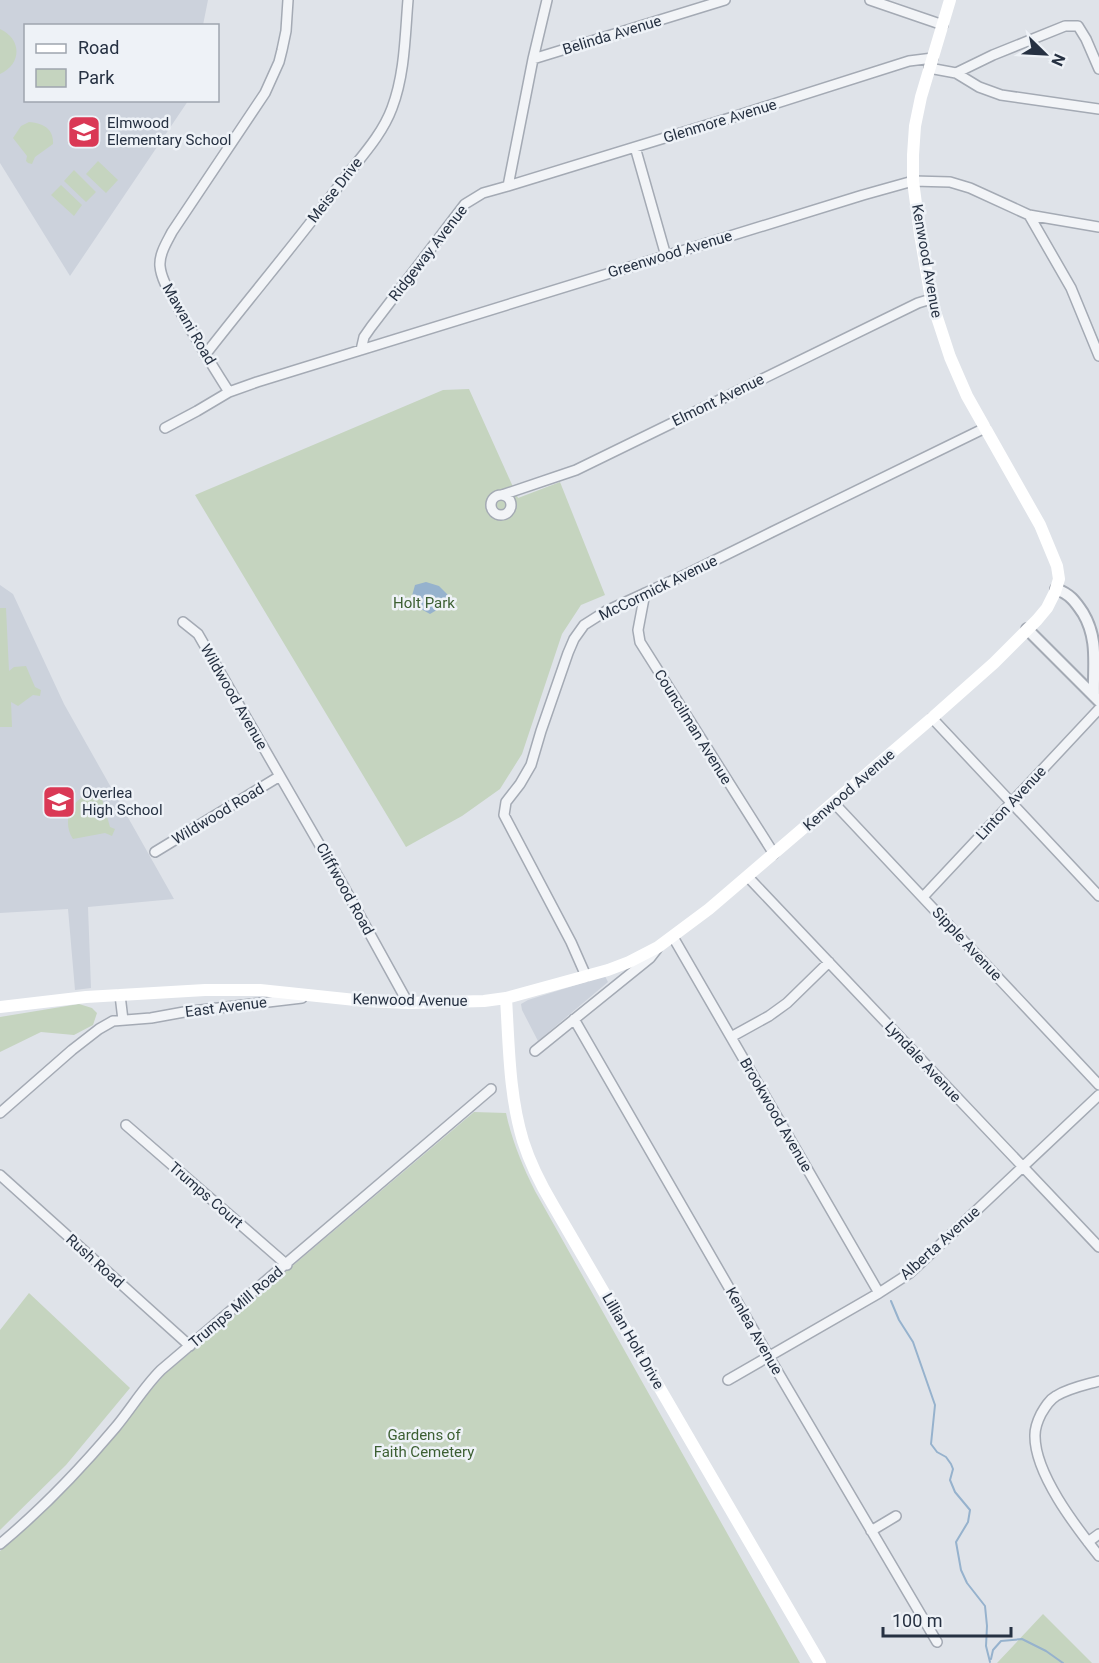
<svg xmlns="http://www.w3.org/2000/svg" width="1099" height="1663" font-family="Roboto,sans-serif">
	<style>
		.built { fill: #ccd2dc }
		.green { fill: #c5d4bf }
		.water { fill: #96b2cd }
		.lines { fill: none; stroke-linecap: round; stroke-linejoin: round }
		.stream { stroke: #96b2cd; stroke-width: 2 }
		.minor-casing { stroke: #a4aab4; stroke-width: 12 }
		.tertiary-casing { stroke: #a4aab4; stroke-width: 14 }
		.minor { stroke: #f2f4f7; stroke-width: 9 }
		.tertiary { stroke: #f2f4f7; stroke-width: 10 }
		.secondary { stroke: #fff; stroke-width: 12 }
		.labels { text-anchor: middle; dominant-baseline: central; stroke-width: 5; stroke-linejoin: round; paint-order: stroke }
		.street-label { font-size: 15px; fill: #263142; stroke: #eef2f7 }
		.poi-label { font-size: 15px; fill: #263142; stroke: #eef2f7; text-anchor: start }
		.park-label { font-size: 15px; fill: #3c5f32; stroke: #eef2f7 }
	</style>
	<rect width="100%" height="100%" fill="#dfe3e9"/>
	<path class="built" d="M0,0h208l-5,25 -177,1v74l162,1 -118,175 -70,-113z
		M0,585l13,9 51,110 110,195 -86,8 3,81 -16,2 -7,-81 -68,4z
		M605,976l3,6 -70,59 -16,-31 -1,-6 7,-4z"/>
	<path class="green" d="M0,29c22,10 22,35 0,45z
		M29,122c13,1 25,6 24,22l-18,13 -3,7 -4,-1 -2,-2 1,-5 -14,-18 8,-12z
		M98,161l20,19 -12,13 -20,-19z
		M74,170l22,22 -10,10 -22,-21z
		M61,185l21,20 -8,11 -23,-21z
		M469,389l49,109 42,-16 45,113 -24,10 -19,29 -40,120 -22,35 -38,27 -56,31 -211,-352 248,-105z
		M0,608h6l3,63 5,-4 12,-1 9,21 6,3 -1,6 -7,-1 -15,11 -7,-4 1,25h-12z
		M101,795l9,32 5,2 -3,7 -7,-3 -32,6c-10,-14 -5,-37 13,-43 4,-2 10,-1 15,-1z
		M79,1004l13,4 5,5 -4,12 -19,10 -33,-3 -41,20v-35z
		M474,1112l32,1c6,28 16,52 29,78l265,472h-800v-112l31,-27 36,-38 98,-112z
		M29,1293l101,95 -64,77 -66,65v-200z
		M1043,1614l49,49h-95z"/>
	<path class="water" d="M426,582l13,4 9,9 -3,10 -15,9 -20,-11 5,-18z"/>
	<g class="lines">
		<path class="stream" d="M891,1301l8,19 14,22 22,63 -4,39 6,8 9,5 5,7 2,5 -3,11 5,12 15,18 -2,12 -12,20 5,28 6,13 18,23 2,20 -1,20 4,16
			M991,1659l2,-9 8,-9 21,-2 24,12 17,12"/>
		<defs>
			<path id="minor" d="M870,0l73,25
				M533,59l192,-59
				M929,68l27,5 23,14 22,8 98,14
				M956,73l37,-18 72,-29h13l8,13 13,30
				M635,147l31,109
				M508,186l225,-69 176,-56 24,-3
				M1029,215l70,12
				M361,350l3,-13 7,-10 94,-123 18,-11 25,-7 25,-127 14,-59
				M205,355c46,-59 94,-116 139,-176 17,-22 38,-44 48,-71 13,-34 13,-73 16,-108
				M229,392c-19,-30 -38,-60 -55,-92 -6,-10 -13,-22 -14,-34 -1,-12 7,-24 12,-34l93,-139 14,-31 3,-12 4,-19 2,-31
				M165,428l32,-17 32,-19 28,-10 606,-187 50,-14 37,1 20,6 59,27 42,73 28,68
				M491 505a10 10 0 1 1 20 0a10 10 0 1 1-20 0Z
				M502,495l74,-25 342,-167 13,-4
				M645,593l-7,37 2,12 134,212
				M183,622l15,12 146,253 64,116
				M932,718l167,178
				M834,803l265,282
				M155,852l125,-76
				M748,877l351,370
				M923,897l176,-188
				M673,937l206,356
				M586,976l-15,-34 -67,-127 2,-13 14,-18 11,-19 10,-34 27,-78 6,-14 10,-14 22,-14 81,-37 85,-42 213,-104
				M120,995l3,25
				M574,1019l195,338 168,285
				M731,1037l38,-21 18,-13 42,-41
				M535,1051l115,-93 7,-9
				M0,1113l72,-63 27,-21 14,-8 38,-3 33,-6 118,-14
				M126,1125l161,140
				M0,1175l190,171
				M728,1380l151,-87 31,-20 189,-178
				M1099,1381c-14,4 -30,7 -43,15 -7,4 -11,11 -15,18 -3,6 -6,14 -6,21 -1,38 41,92 64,121
				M871,1531l25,-15
				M1088,1542l11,-8
				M0,1544c40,-33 82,-77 115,-116 16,-19 28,-40 46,-58l330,-281"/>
			<path id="tertiary" d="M1056,589c14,5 19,12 27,24 16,27 10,53 11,83
				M1027,629l72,72"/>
		</defs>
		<use href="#minor" class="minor-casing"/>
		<use href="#tertiary" class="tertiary-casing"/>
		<use href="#minor" class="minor"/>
		<use href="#tertiary" class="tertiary"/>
		<path class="secondary" d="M506,998c3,48 3,97 17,143 7,22 18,44 30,64l267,458
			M0,1007l86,-10 119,-7h55l105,11 43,2 76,-2 22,-3 102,-28 21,-8 29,-15 51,-38 223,-191 62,-55 43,-43 10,-12 8,-16 4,-13 -2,-13 -17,-41 -73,-129 -17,-39 -19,-58 -11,-65 -7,-53v-26l2,-29 6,-29 29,-97"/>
	</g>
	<defs>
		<symbol id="school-square" viewBox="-11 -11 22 22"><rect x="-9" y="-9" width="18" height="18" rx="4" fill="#da3855" stroke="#eef2f7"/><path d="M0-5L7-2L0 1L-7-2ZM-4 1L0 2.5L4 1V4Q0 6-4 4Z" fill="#fff"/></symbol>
	</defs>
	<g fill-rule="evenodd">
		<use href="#school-square" x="65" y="113" width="38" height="38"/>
		<use href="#school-square" x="40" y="783" width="38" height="38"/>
	</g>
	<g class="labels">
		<g class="street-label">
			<text transform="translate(612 35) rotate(-17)">Belinda Avenue</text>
			<text transform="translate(720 121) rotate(-17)">Glenmore Avenue</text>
			<text transform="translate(335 190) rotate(-52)">Meise Drive</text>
			<text transform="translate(428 253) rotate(-52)">Ridgeway Avenue</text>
			<text transform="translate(670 254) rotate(-17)">Greenwood Avenue</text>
			<text transform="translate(927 261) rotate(80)">Kenwood Avenue</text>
			<text transform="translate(189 324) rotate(60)">Mawani Road</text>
			<text transform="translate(718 400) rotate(-26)">Elmont Avenue</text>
			<text transform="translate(658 588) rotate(-26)">McCormick Avenue</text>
			<text transform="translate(234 697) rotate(60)">Wildwood Avenue</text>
			<text transform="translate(693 727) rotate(58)">Councilman Avenue</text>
			<text transform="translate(849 790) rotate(-41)">Kenwood Avenue</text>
			<text transform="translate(1011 803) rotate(-47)">Linton Avenue</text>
			<text transform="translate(218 814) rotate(-31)">Wildwood Road</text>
			<text transform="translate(345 889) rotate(61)">Cliffwood Road</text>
			<text transform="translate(967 944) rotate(47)">Sipple Avenue</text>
			<text transform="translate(410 1000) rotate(1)">Kenwood Avenue</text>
			<text transform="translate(226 1007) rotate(-7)">East Avenue</text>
			<text transform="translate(923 1062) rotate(47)">Lyndale Avenue</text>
			<text transform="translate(776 1115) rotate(60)">Brookwood Avenue</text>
			<text transform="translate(206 1195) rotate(41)">Trumps Court</text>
			<text transform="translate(940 1243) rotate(-42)">Alberta Avenue</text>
			<text transform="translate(95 1261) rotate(42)">Rush Road</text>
			<text transform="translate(236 1307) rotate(-40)">Trumps Mill Road</text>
			<text transform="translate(754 1331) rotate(60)">Kenlea Avenue</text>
			<text transform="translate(633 1341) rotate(60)">Lillian Holt Drive</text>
		</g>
		<g class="poi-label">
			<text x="107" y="123">Elmwood<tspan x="107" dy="17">Elementary School</tspan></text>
			<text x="82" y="793">Overlea<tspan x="82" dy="17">High School</tspan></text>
		</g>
		<g class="park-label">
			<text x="424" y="603">Holt Park</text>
			<text x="424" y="1435">Gardens of<tspan x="424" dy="17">Faith Cemetery</tspan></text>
		</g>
	</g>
	<rect x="24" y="24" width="195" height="78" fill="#eef2f7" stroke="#9ea5af" stroke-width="1.5"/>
	<rect x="36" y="44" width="30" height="9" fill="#ffffff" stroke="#9ea5af" stroke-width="1.5"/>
	<text x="78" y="54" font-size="18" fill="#263142">Road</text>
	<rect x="36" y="69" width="30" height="18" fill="#c5d4bf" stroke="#9ea5af" stroke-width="1.5"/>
	<text x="78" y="84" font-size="18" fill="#263142">Park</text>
	<g transform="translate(1045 54) rotate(114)" stroke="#eef2f7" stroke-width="4.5" paint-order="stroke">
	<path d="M0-4.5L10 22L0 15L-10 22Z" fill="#263142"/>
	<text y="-9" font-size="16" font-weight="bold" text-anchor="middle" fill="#263142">N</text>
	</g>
	<path d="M883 1627v9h128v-9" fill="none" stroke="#263142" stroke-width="3"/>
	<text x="892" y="1627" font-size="18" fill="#263142" stroke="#eef2f7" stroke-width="4.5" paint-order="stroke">100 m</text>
</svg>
